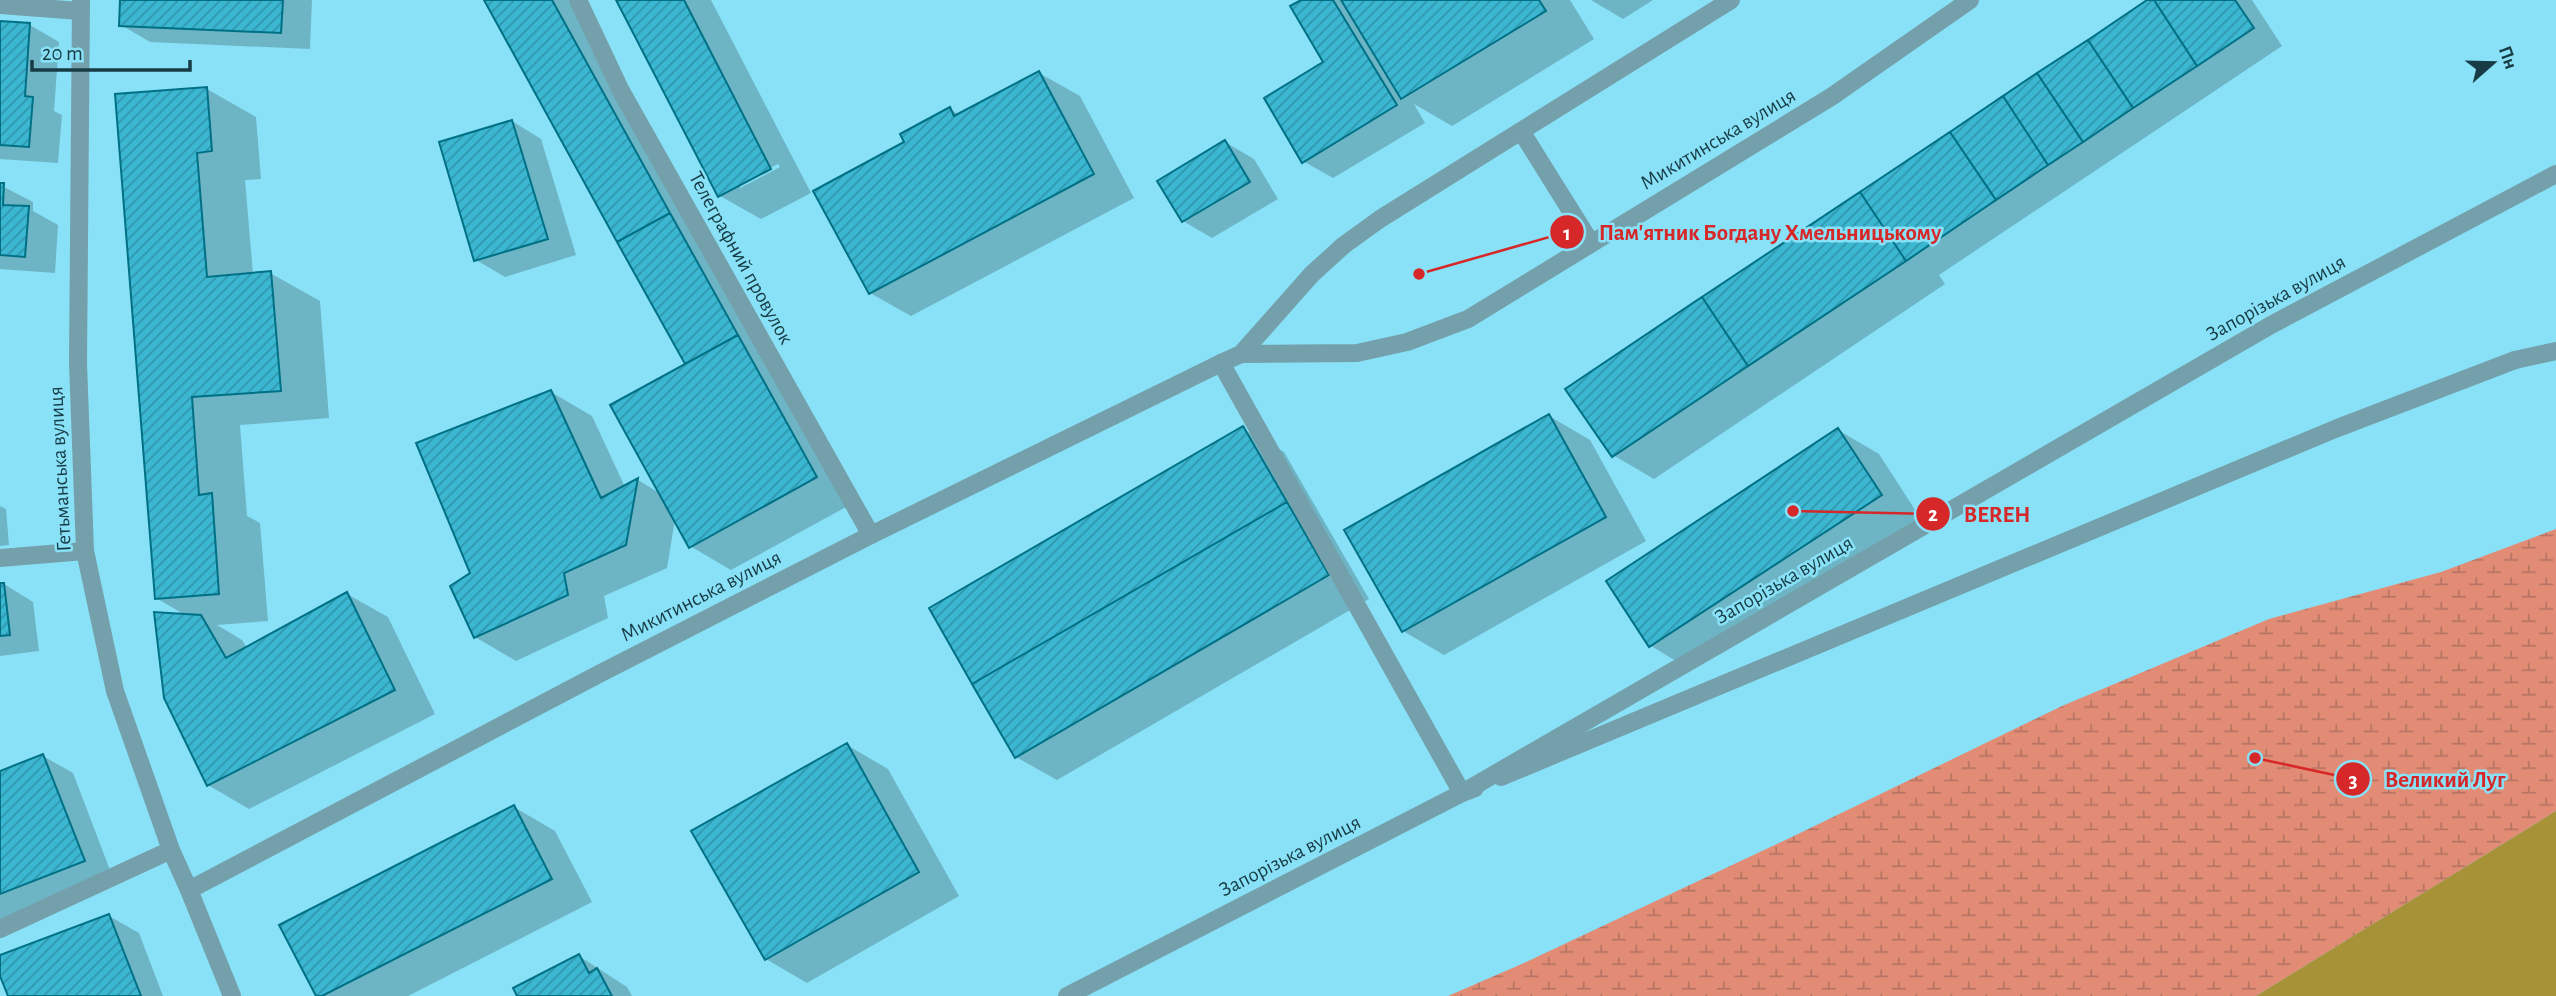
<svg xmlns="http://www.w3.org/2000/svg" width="2556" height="996" font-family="'Alegreya Sans',sans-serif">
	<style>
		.wetland { fill: url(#wetland-marsh) }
		.water { fill: #a89238 }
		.shadow { fill: #0003; fill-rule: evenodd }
		.building { fill: url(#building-hatch); stroke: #007185; stroke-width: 2 }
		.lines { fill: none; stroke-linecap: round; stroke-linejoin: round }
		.service { stroke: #74a0ab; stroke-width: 18 }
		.pedestrian { stroke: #74a0ab; stroke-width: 18 }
		.minor { stroke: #74a0ab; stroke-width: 18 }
		.tertiary { stroke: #74a0ab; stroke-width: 18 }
		.labels { text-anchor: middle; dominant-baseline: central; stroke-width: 5; stroke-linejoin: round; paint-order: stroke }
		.street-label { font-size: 21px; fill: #173c45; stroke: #89e1f7 }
		.leader { fill: none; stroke: #d62828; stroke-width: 2.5 }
		.callout-dot { fill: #d62828; stroke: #89e1f7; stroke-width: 2.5 }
		.mark-label { font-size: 21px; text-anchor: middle; font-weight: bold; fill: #fff }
		.callout-label { font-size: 23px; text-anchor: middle; font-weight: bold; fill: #d62828; stroke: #89e1f7; stroke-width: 5; stroke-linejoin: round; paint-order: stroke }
	</style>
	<defs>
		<pattern id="wetland-marsh" width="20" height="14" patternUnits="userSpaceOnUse" patternTransform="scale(1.75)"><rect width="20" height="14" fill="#e28c76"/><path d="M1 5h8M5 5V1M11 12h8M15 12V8" fill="none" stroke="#b67463"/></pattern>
		<pattern id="building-hatch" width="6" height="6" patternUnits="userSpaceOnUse" patternTransform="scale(1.75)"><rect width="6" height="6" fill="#3bb7d2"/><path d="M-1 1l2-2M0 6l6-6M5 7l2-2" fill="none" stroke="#3196ac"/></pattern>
	</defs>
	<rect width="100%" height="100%" fill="#89e1f7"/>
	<path class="wetland" d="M2556,529v282l-300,185h-808l76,-33 272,-128 266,-129 207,-87 172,-47z"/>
	<path class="water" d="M2556,811v185h-300z"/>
	<path class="shadow" d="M122,0h190l-2,49 -160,-7 -29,-17z
		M486,0h93l278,501 -126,69 -41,-24 -15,-27 -8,49 -63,28 4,22 -92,43 -41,-24 -3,-63 79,-182 41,24 33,71 13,-7 23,14 26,-129z
		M618,0h93l100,193 -50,26 -41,-23zM778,164l2,3 -40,21v-4z
		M1304,0h266l24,39 -142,87 -38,-22 11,19 -92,55 -30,-17 23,-98z
		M1591,0h62l-30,19z
		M2150,0h102l30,46 -343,229 6,9 -291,195 -41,-24z
		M0,22l30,3 29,17 -5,69 8,4 -4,48 -58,-4z
		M1039,73l41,23 54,102 -223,118 -41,-23 36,-150 44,-34 10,6z
		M207,89l49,28 5,62 -16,1 8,94 17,-1 50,28 9,117 -89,7 7,91 13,7 8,98 -51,4 25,15 5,8 100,-54 41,23 47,97 -186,95 -41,-24 -21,-169 -31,-18 -39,-502z
		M512,121l29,18 35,116 -71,22 -29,-17z
		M1225,142l29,17 24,40 -66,39 -29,-17z
		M0,185l33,17v9l25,14 -3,48 -55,-4z
		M1549,416l41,24 56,101 -202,114 -41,-24z
		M1243,429l41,23 85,147 -312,181 -41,-23z
		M1838,430l41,24 42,65 -230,151 -40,-24z
		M0,506l6,3 3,36 -9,1z
		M4,584l29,18 6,49 -39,5v-71z
		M847,745l41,24 71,127 -152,87 -41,-24z
		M43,756l30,17 40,105 -113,44v-149z
		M514,807l41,24 37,71 -184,94h-90z
		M109,916l30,17 24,63h-154l-9,-25v-14z
		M579,956l48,31 5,9h-113z"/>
	<path class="building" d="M120,0h163l-2,33 -162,-7z
		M484,0h68l118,213 -53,29z
		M616,0h68l87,169 -53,28z
		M1301,0h32l64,105 -95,58 -38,-65 59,-36 -33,-56z
		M1341,0h198l7,11 -145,88z
		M2147,0h7l43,66 -64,42 -45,-68z
		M2154,0h81l19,28 -57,38z
		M0,21l30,2 -5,73 8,1 -4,50 -29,-2z
		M2088,40l45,68 -50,34 -46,-69z
		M1039,71l55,103 -225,120 -56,-103 91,-49 -4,-8 50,-27 4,9z
		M2037,73l46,69 -35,23 -45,-69z
		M207,87l5,64 -15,2 10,124 64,-6 10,120 -89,6 7,98 13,-2 7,101 -64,5 -40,-505z
		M2003,96l45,69 -52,35 -46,-68z
		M512,120l36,119 -74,22 -35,-119z
		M1950,132l46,68 -90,61 -46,-69z
		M1225,140l25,42 -68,40 -25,-41z
		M0,183h4l-1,22 26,1 -4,51 -25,-2z
		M1860,192l46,69 -158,105 -46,-69z
		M670,213l68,122 -53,29 -68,-122z
		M1702,297l46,69 -136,91 -47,-68z
		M738,335l79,142 -128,71 -79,-143z
		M551,390l50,108 37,-20 -12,67 -62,28 4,22 -94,43 -24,-52 20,-13 -54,-130z
		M1549,414l57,103 -204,115 -58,-102z
		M1243,426l44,76 -315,182 -43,-76z
		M1838,428l44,67 -233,152 -43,-66z
		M1287,502l42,73 -314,183 -43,-74z
		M0,583h4l6,52 -10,1z
		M347,592l48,98 -188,96 -43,-88 -10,-86 47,3 25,43z
		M847,743l72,129 -154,88 -74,-129z
		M43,754l42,107 -85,33v-123z
		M514,805l38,74 -230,117h-6l-37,-71z
		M109,914l32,82h-133l-8,-20v-21z
		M579,954l10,19 8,-5 15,28h-95l-4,-8z"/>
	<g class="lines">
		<path class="service" d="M1221,363l241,430 13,-5
			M1501,777l834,-348 180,-69"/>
		<path class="pedestrian" d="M2515,360l41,-9"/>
		<path class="minor" d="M578,0l43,91 250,444
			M0,5l80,6
			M0,558l85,-7
			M189,890l43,106
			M0,929l171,-79
			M1067,996l395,-203 809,-468 285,-151"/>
		<path class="tertiary" d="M81,0l-3,363 7,188 30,140 56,159 18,40 410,-216 272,-139 350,-172 20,-9 116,-1 50,-11 61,-23 363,-222 139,-97
			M1521,131l70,112
			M1241,354l71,-80 32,-29 36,-26 351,-219"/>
	</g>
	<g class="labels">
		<g class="street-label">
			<text transform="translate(1718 139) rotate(-31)">Микитинська вулиця</text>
			<text transform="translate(741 258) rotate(61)">Телеграфний провулок</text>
			<text transform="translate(2276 298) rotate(-29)">Запорізька вулиця</text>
			<text transform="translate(60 469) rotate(-93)">Гетьманська вулиця</text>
			<text transform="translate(1784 580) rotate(-30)">Запорізька вулиця</text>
			<text transform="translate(701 596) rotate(-27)">Микитинська вулиця</text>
			<text transform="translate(1290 856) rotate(-27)">Запорізька вулиця</text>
		</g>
	</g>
	<path class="leader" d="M1419 274L1567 232M1793 511L1933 514M2255 758L2353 779"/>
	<g class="callout-dot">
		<circle cx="1419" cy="274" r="7"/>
		<circle cx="1793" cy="511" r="7"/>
		<circle cx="2255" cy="758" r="7"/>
		<circle cx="1567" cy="232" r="18"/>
		<circle cx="1933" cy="514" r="18"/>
		<circle cx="2353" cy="779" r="18"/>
	</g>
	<g class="mark-label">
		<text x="1567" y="240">1</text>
		<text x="1933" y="521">2</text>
		<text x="2353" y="787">3</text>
	</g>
	<g class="callout-label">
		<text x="1770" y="240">Пам'ятник Богдану Хмельницькому</text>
		<text x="1997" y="522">BEREH</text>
		<text x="2445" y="787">Великий Луг</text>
	</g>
	<g transform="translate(2493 63) rotate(70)" stroke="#89e1f7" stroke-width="5" paint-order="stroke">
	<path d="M0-5L12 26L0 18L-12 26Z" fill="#173c45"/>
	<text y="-10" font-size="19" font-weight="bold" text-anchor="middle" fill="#173c45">Пн</text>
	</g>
	<path d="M32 60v10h158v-10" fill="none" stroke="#173c45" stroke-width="3.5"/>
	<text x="42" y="60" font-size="21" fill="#173c45" stroke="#89e1f7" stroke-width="5" paint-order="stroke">20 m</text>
</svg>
